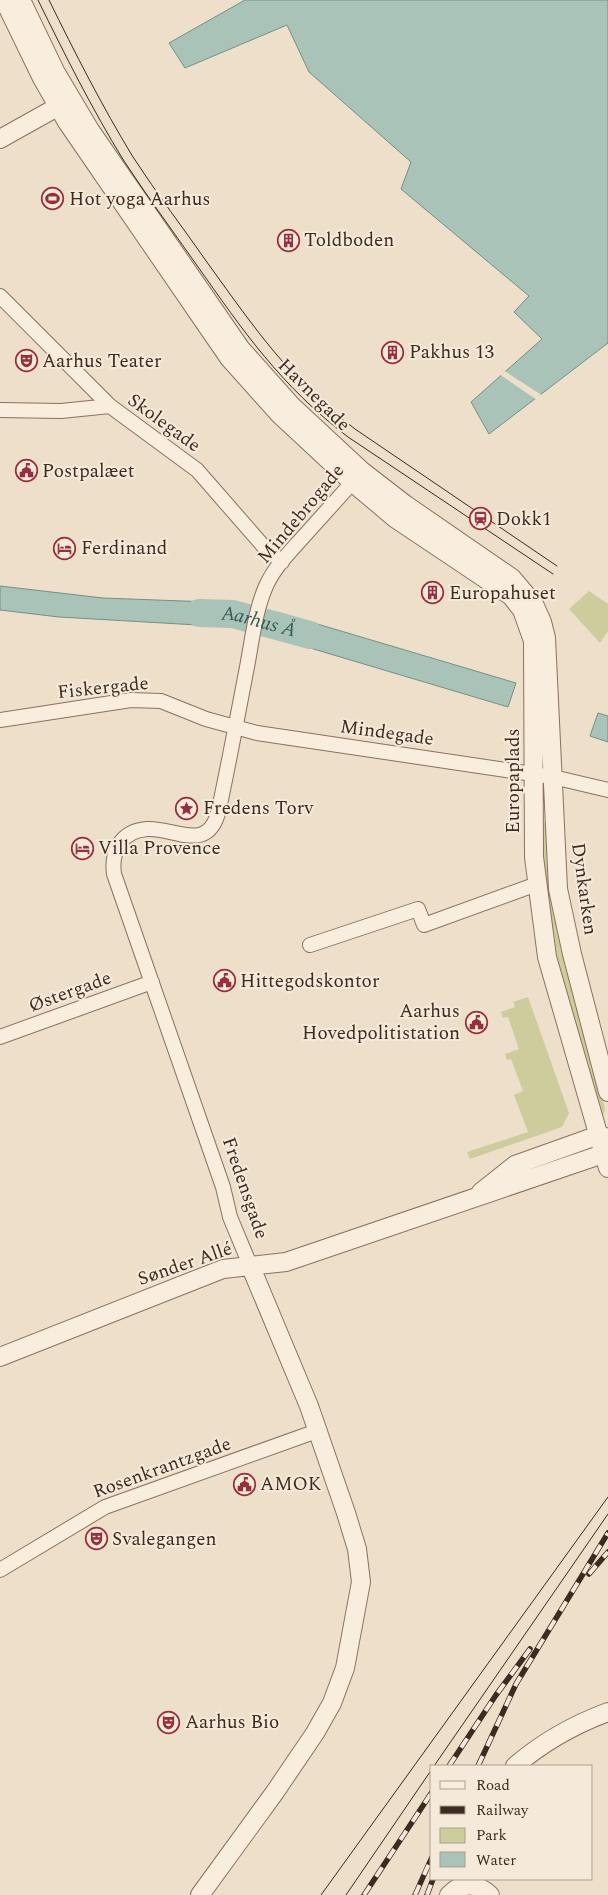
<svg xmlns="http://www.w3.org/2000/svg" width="608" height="1895" font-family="Spectral,serif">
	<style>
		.green { fill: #cccc9d }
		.water { fill: #aac3b9; stroke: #719185 }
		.pier { fill: #eedfca }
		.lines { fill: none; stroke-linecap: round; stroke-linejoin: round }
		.river { stroke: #aac3b9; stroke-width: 28 }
		.minor-casing { stroke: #8a715e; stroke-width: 16 }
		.tertiary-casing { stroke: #8a715e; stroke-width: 20 }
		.minor { stroke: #f9eddd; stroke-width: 14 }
		.tertiary { stroke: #f9eddd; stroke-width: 18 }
		.tram { stroke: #3b2b21; stroke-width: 1 }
		.rail-casing { stroke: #3b2b21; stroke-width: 5.5 }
		.rail { stroke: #f5ead9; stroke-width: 4; stroke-dasharray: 11; stroke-linecap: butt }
		.labels { text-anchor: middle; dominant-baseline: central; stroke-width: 4; stroke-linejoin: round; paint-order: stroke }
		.poi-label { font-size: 19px; fill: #3b2b21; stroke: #f5ead9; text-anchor: start }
		.street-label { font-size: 19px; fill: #3b2b21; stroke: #f5ead9 }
		.water-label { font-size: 20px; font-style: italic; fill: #315b53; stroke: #f5ead9 }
	</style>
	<rect width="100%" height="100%" fill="#eedfca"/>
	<path class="green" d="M589,591l19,13v27l-8,12 -31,-34z
		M542,822l5,1c1,59 11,101 25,157 10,44 21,86 33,129l-2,7 -47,-155 -12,-65z
		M528,997l41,116 -7,14 -92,32 -3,-7 61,-20 -14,-37 9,-4 -12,-32 -4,1 -2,-6 14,-5 -11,-32 -5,1 -2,-6 14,-5 -2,-5z"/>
	<path class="water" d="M245,0h363v343l-119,91 -18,-32 71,-63 -28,-27 15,-16 -128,-107 10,-27 -102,-90 -22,-47 -102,43 -16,-25z
		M0,586l103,12 134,5 -5,24 -173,-10 -59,-7z
		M277,612l239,71 -8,24 -238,-71z
		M598,713l10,3v26l-18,-6z"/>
	<path class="pier" d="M503,370l40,26 -6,4 -38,-26z"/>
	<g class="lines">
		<path class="river" id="s1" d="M199,613l34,1 77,21"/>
		<defs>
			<path id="minor" d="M0,296l110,110 87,64 68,78 17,14
				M0,410l61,1 49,-5
				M0,720l131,-20 30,1 45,18 51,14 296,44 55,13
				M310,945l108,-36 6,16 113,-41
				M0,1037l152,-55
				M250,1265l-20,-48 -7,-30 -109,-313c-3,-23 7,-43 33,-45 27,-2 62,26 72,-20 10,-47 19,-95 28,-142 5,-26 8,-56 19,-81 9,-20 25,-35 39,-51 18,-20 36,-40 54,-60
				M0,1570l105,-63 212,-76"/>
			<path id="tertiary" d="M4,0l38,78 25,44 162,236 51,57 72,67 44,37 115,77 11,14 11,31 1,216 13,100 61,211
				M21,0l34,71 35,59 151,219 50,56 71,66 44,34 106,73 22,26 8,18 4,16 12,251 14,65 36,138
				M0,139l68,-38
				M481,1192l34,-27 84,-30 9,3
				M0,1357l223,-88 63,-7 317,-108 5,-4
				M515,1766c28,-24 58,-41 93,-54
				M200,1895l75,-103 40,-59 17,-30 13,-35 16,-86 -4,-33 -11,-36 -37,-107 -59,-141
				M449,1895c13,-13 29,-12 41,0"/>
		</defs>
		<use href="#minor" class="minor-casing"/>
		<use href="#tertiary" class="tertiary-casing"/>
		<use href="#minor" class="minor"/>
		<use href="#tertiary" class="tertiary"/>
		<path class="tram" d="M38,0c27,55 54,109 86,161 23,35 48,69 72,103 48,68 84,121 152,173l205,137
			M49,0c26,53 53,106 84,157 24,37 51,72 76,108 47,65 81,115 146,164l202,137
			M434,1766l174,-252
			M321,1895l287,-398
			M346,1895l86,-126"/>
		<defs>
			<path id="rail" d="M589,1574l19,-22
				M449,1766l47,-71 34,-46
				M478,1766l38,-82 92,-151
				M364,1895l68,-103
				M415,1895l17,-38
				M427,1895l6,-16"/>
		</defs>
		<use href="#rail" class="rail-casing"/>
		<use href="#rail" class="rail"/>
	</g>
	<defs>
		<symbol id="stadium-ring" viewBox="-11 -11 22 22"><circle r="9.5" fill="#f5ead9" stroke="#982f3c" stroke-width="1.5"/><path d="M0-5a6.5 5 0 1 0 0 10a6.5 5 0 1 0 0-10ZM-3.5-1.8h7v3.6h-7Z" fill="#982f3c"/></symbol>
		<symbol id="building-ring" viewBox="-11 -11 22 22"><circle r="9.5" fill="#f5ead9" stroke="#982f3c" stroke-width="1.5"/><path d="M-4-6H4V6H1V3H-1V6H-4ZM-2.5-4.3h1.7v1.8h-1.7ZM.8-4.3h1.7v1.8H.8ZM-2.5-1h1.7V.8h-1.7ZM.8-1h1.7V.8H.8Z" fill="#982f3c"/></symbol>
		<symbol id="theatre-ring" viewBox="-11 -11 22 22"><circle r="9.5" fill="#f5ead9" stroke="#982f3c" stroke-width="1.5"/><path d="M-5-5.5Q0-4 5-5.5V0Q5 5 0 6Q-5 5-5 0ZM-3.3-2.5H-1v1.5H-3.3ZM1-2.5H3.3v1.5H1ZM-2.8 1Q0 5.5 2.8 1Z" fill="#982f3c"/></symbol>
		<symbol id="civic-ring" viewBox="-11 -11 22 22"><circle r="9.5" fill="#f5ead9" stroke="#982f3c" stroke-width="1.5"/><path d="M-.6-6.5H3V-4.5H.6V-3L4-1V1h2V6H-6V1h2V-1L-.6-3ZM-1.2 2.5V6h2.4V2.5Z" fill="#982f3c"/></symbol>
		<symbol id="station-ring" viewBox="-11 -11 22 22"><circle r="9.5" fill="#f5ead9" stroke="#982f3c" stroke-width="1.5"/><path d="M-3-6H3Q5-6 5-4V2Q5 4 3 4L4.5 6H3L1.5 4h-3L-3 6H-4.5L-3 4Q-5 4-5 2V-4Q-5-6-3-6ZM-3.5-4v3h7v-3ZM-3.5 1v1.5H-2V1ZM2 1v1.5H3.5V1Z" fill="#982f3c"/></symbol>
		<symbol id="hotel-ring" viewBox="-11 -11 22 22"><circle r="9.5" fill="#f5ead9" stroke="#982f3c" stroke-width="1.5"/><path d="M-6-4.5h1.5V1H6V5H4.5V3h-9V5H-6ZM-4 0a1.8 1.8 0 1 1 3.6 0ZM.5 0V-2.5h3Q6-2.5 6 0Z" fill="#982f3c"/></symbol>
		<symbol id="sight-ring" viewBox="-11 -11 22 22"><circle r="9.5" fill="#f5ead9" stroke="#982f3c" stroke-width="1.5"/><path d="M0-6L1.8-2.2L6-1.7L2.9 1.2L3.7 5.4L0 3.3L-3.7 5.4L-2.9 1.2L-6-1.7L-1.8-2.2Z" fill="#982f3c"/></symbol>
	</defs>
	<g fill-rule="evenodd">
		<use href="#stadium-ring" x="40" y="186" width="25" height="25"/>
		<use href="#building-ring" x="276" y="228" width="25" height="25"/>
		<use href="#building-ring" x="380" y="340" width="25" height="25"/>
		<use href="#theatre-ring" x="14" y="348" width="25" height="25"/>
		<use href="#civic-ring" x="14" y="458" width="25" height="25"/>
		<use href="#station-ring" x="468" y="506" width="25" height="25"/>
		<use href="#hotel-ring" x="52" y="536" width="25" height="25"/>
		<use href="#building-ring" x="420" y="580" width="25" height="25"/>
		<use href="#sight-ring" x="174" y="796" width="25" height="25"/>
		<use href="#hotel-ring" x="70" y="836" width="25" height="25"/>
		<use href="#civic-ring" x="212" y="968" width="25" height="25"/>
		<use href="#civic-ring" x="464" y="1010" width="25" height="25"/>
		<use href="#civic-ring" x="232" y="1472" width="25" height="25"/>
		<use href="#theatre-ring" x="84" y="1526" width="25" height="25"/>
		<use href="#theatre-ring" x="156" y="1710" width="25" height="25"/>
	</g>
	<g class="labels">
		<g class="poi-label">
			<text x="69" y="199">Hot yoga Aarhus</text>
			<text x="304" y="240">Toldboden</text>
			<text x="409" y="352">Pakhus 13</text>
			<text x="42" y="361">Aarhus Teater</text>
			<text x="42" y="471">Postpalæet</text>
			<text x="496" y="519">Dokk1</text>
			<text x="81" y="548">Ferdinand</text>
			<text x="449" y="593">Europahuset</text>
			<text x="203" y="808">Fredens Torv</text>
			<text x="98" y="848">Villa Provence</text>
			<text x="240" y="981">Hittegodskontor</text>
			<text x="460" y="1011" text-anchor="end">Aarhus<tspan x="460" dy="22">Hovedpolitistation</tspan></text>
			<text x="260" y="1484">AMOK</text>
			<text x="112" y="1539">Svalegangen</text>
			<text x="185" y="1722">Aarhus Bio</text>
		</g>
		<g class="street-label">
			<text transform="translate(314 395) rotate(45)">Havnegade</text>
			<text transform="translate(164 423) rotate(36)">Skolegade</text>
			<text transform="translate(301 514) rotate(-50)">Mindebrogade</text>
			<text transform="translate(103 688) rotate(-6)">Fiskergade</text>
			<text transform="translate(387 733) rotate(8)">Mindegade</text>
			<text transform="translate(513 781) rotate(-90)">Europaplads</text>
			<text transform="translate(584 889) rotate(82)">Dynkarken</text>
			<text transform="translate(70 992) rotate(-20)">Østergade</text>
			<text transform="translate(245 1188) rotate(71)">Fredensgade</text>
			<text transform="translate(185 1264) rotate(-19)">Sønder Allé</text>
			<text transform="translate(162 1468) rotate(-20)">Rosenkrantzgade</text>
		</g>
		<g class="water-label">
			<text stroke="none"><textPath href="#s1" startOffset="61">Aarhus Å</textPath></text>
		</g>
	</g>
	<rect x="430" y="1765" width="162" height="115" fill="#f5ead9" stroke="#ab9e8f"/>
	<rect x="440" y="1781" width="25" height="8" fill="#f9eddd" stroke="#ab9e8f"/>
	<text x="476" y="1790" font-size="15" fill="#3b2b21">Road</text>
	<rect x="440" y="1806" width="25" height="8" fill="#3b2b21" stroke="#ab9e8f"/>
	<text x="476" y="1815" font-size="15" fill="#3b2b21">Railway</text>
	<rect x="440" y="1828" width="25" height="15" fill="#cccc9d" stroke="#ab9e8f"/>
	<text x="476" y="1840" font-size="15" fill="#3b2b21">Park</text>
	<rect x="440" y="1852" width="25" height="15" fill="#aac3b9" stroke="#ab9e8f"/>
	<text x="476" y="1865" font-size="15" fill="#3b2b21">Water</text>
</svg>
